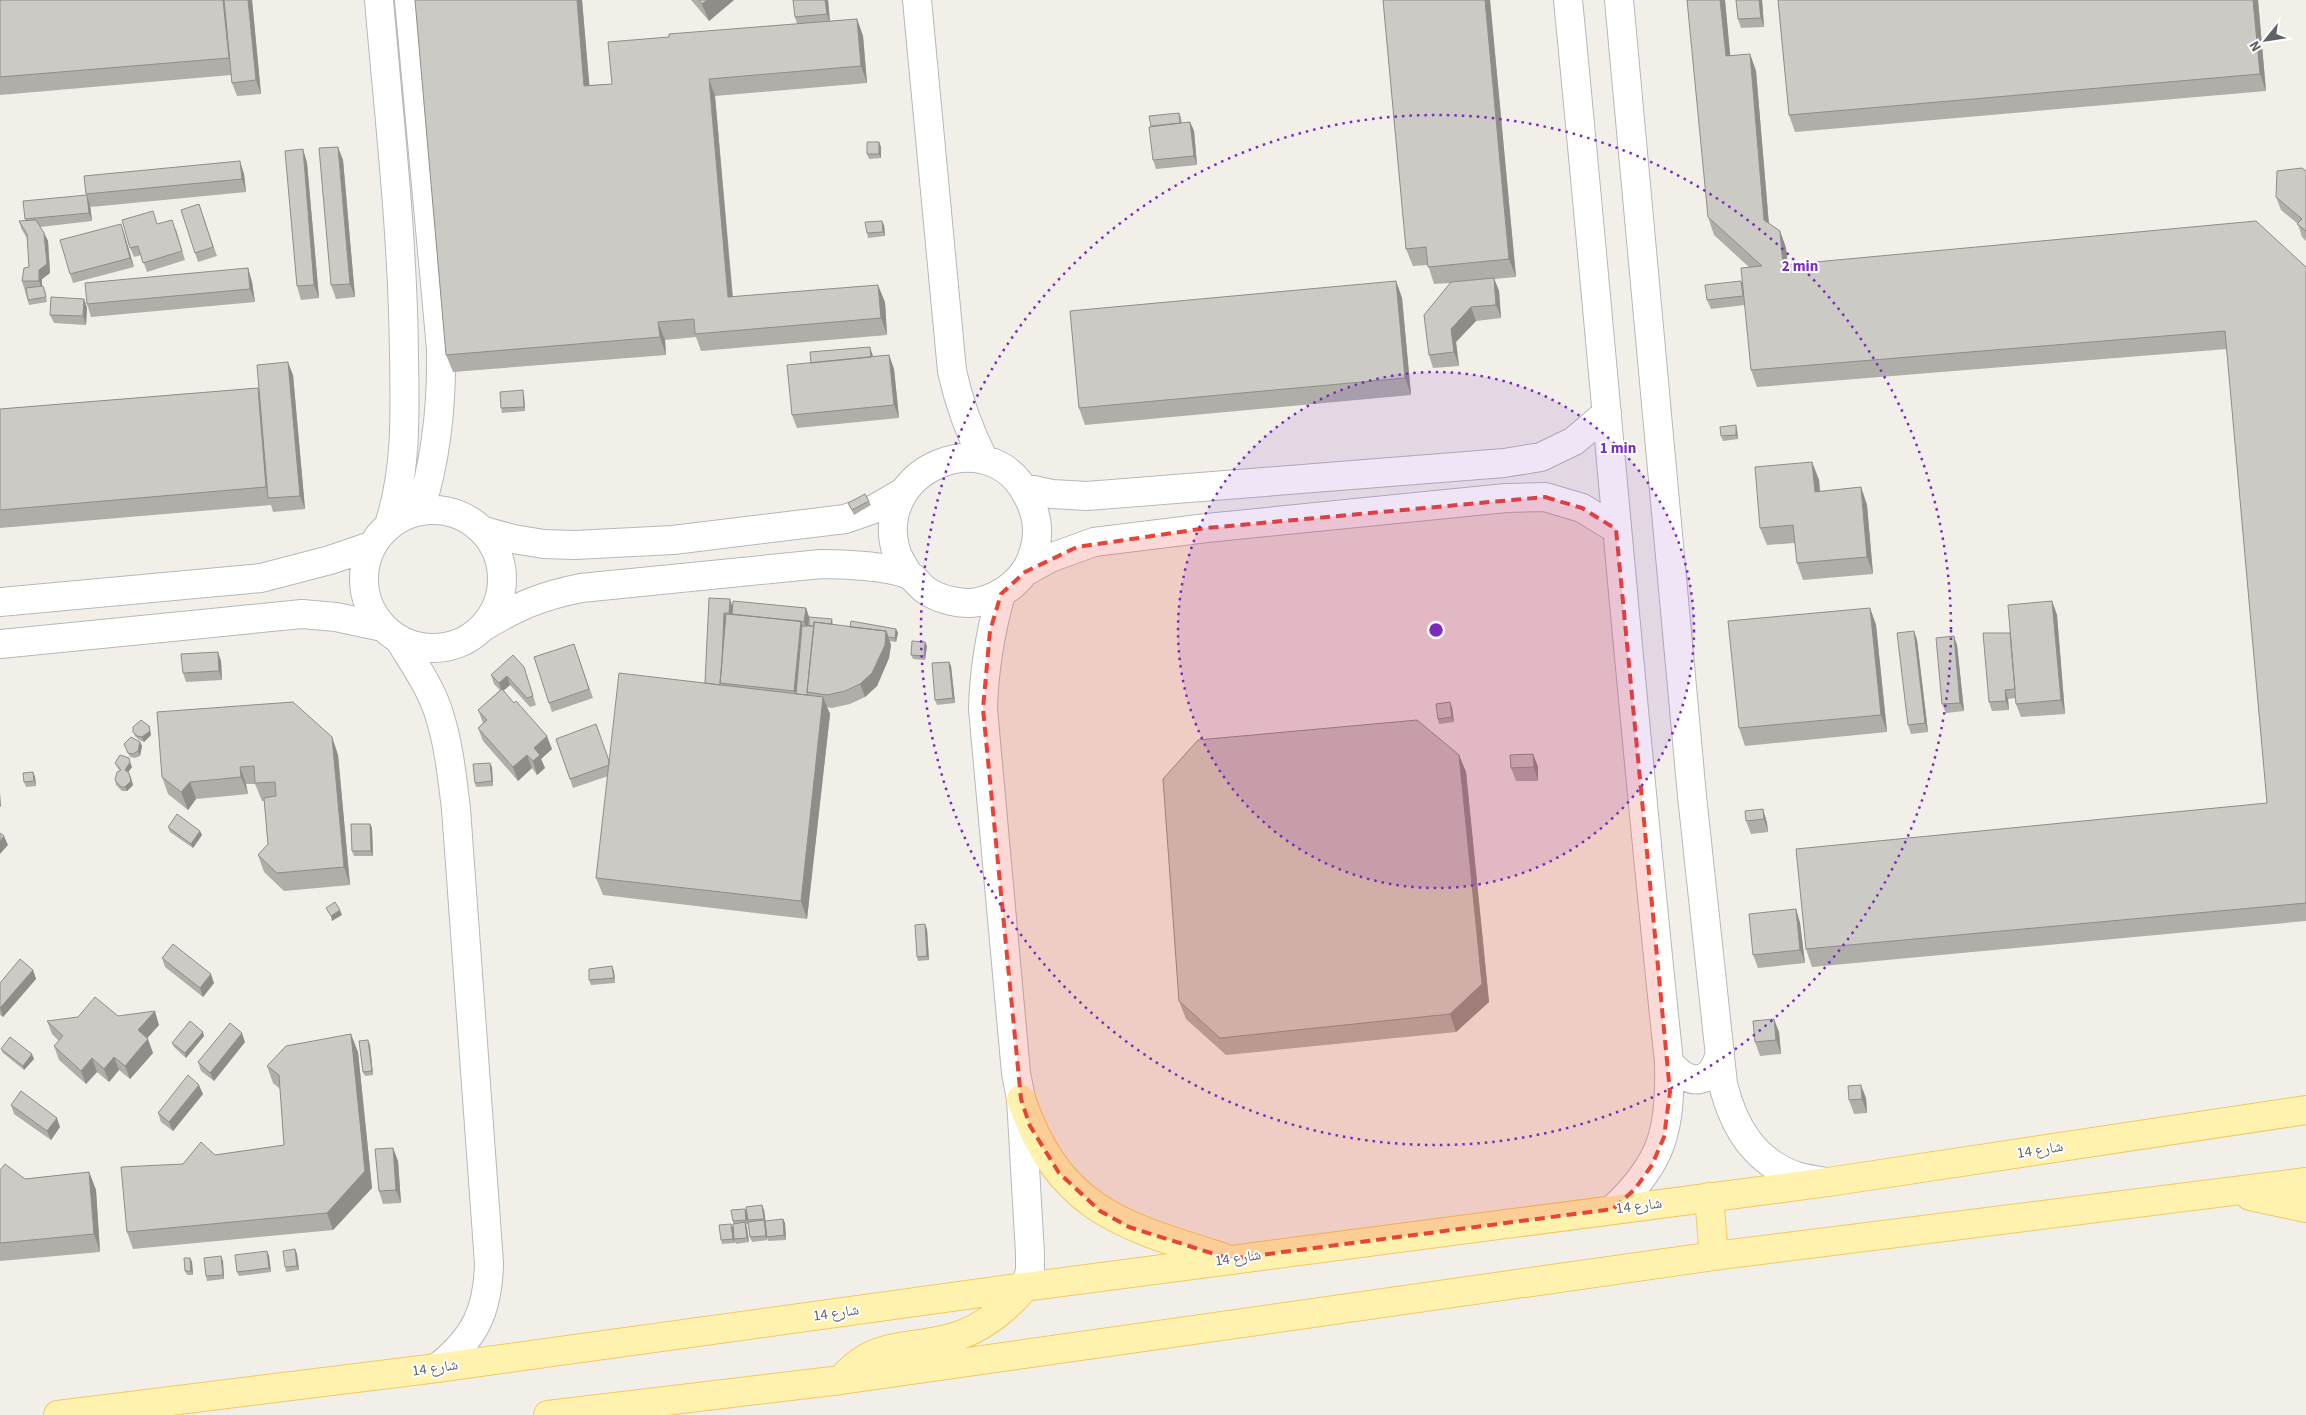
<svg xmlns="http://www.w3.org/2000/svg" width="2306" height="1415" font-family="'Source Sans 3','Noto Naskh Arabic',sans-serif">
	<style>
		.lines { fill: none; stroke-linecap: round; stroke-linejoin: round }
		.minor-casing { stroke: #b5b8bc; stroke-width: 30 }
		.major-casing { stroke: #f2c960; stroke-width: 30 }
		.minor { stroke: #fff; stroke-width: 28 }
		.major { stroke: #fff2af; stroke-width: 28 }
		.wall { fill: #afaea9 }
		.shaded-wall { fill: #8f8d8a }
		.building { fill: #cccac5; stroke: #8f8d8a }
		.marked { fill: #ea4335; fill-opacity: 0.2; stroke: #ea4335; stroke-width: 4; stroke-dasharray: 10 6; stroke-linejoin: round }
		.ring { fill: none; stroke: #7b2cbf; stroke-width: 2.5; stroke-dasharray: 2.5 5 }
		.labels { text-anchor: middle; dominant-baseline: central; stroke-width: 4; stroke-linejoin: round; paint-order: stroke }
		.street-label { font-size: 15px; fill: #5f6368; stroke: #fff }
		.centre { fill: #7b2cbf; stroke: #fff; stroke-width: 2.5 }
		.ring-label { font-size: 15px; text-anchor: middle; font-weight: bold; fill: #7b2cbf; stroke: #fff; stroke-width: 4; stroke-linejoin: round; paint-order: stroke }
	</style>
	<rect width="100%" height="100%" fill="#f1efe8"/>
	<g class="lines">
		<defs>
			<path id="minor" d="M379,0c10,118 24,237 25,356 1,57 3,113 -15,169
				M409,0l32,349c1,56 -4,108 -21,161
				M917,0l35,371c7,32 17,60 32,89
				M1568,0c35,354 63,709 101,1062 2,67 -6,101 -56,147
				M1619,0l73,796 31,288c10,41 30,77 73,92 9,3 20,4 30,6
				M1024,488l28,6 35,2 417,-33 37,-6 33,-16 33,-28
				M364 579a69 69 0 1 1 138 0a69 69 0 1 1-138 0Z
				M484,531l29,8 31,5 31,1 98,-5 172,-21 29,-10 31,-18
				M1025,572l25,-14 44,-16 113,-14 299,-30 39,-1 37,11 34,21
				M1001,594c-11,39 -17,75 -18,115l33,364 5,26 9,155v17l-5,16
				M0,602l261,-24 69,-18 41,-14
				M483,627c35,-21 58,-31 98,-39l240,-24c22,0 66,2 86,10 8,3 13,13 20,17 13,9 36,14 51,11 26,-6 49,-24 56,-51 6,-19 3,-37 -6,-54 -38,-79 -159,-27 -131,57 3,7 8,14 11,20
				M399,639c14,24 32,48 40,75 10,31 13,63 17,95l33,454c-1,48 -14,75 -52,105
				M0,644l302,-30 34,3 47,10
				M1669,1062c20,26 44,23 51,-10"/>
			<path id="major" d="M1021,1099c38,110 99,126 201,158
				M2250,1196l56,12
				M1709,1197l5,59
				M841,1380c34,-42 70,-29 116,-44 28,-9 49,-27 68,-49
				M58,1415l379,-47 588,-81 803,-105 478,-72
				M548,1415l293,-35 873,-124 592,-74"/>
		</defs>
		<use href="#minor" class="minor-casing"/>
		<use href="#major" class="major-casing"/>
		<use href="#minor" class="minor"/>
		<use href="#major" class="major"/>
	</g>
	<path class="wall" d="M0,0h252l9,94 -24,2 -5,-13 -1,-8 -231,20z
		M582,0l7,85 23,-1 57,-47 128,-13 -2,-7 33,-17 2,21 27,-2 6,17 4,47 -152,13 18,201 152,5 2,33 -186,16 -5,-14 -31,3 1,15 -213,17 -7,-17z
		M691,0h43l-25,21z
		M1383,0h107l26,277 -22,2 5,12 2,27 -25,3 -20,21 3,24 -26,2 -4,-13 21,-72 -16,1 -6,-19 -15,1 -7,-17z
		M1725,0l5,56 20,-2 6,17 13,153 11,7 6,17 2,16 518,3v654l-494,46 -6,-18 461,-146 -40,-454 -470,38 -6,-17 -6,-65 -34,4 -4,-9 34,-19 2,4 7,-17 -36,-33 -6,-18z
		M1762,0l2,27 -23,1 -3,-9z
		M1778,0h480l8,91 -471,41 -6,-17z
		M1179,113l2,4 1,6 8,-1 4,9 3,34 -41,4 -3,-9z
		M879,142l2,5v11l-12,1 -2,-5z
		M303,149l4,14 12,135 -18,2 -4,-14z
		M343,160l12,137 -19,2 -5,-14z
		M2306,171v70l-4,-4 -4,-13 -17,-14 -5,-13z
		M244,174l2,18 -155,15 -1,-2 2,16 -52,6 8,14 2,32 -8,6v7l3,4 2,12 -18,3 -7,-24 7,-14 -2,-29 -5,-8 -3,-9h7l-1,-2 62,-24 -1,-1z
		M199,204l18,52 -19,6 -3,-9z
		M158,224l18,5 9,31 -38,12 -6,-17 -7,2 -4,-9z
		M884,225l1,11 -17,2 -1,-5z
		M124,233l10,34 -61,16 -3,-9z
		M248,268l4,14 3,20 -164,15 -4,-13z
		M1396,281l6,17 9,97 -326,30 -6,-17z
		M84,299l3,9 -1,17 -32,-2 -4,-8z
		M889,355l5,14 5,49 -102,10 -5,-13 81,-58z
		M293,375l12,134 -32,3 -2,-7 -271,23v-119l258,-21 1,4z
		M524,395l1,16 -23,2 -1,-5z
		M1737,430l1,9 -15,2 -2,-5z
		M1812,462l7,18 1,11 41,-4 6,18 6,69 -70,6 -6,-17 -2,-20 -28,2 -7,-17z
		M869,501l2,4 -17,10 -6,-12z
		M709,598l24,10h73l3,9 -1,9 24,-7 1,6 17,2 46,2 2,4 -2,9 -6,-1 1,4 -2,13 -12,28 -12,11 -15,7 -18,4 -5,-1 3,7 -23,205 -204,-24 -7,-17 12,-102 -35,12 -17,-49 53,22 96,-78z
		M2052,601l5,14 8,99 -44,3 -5,-13v-6l-8,1 1,11 -17,1 -3,-9 21,-69z
		M1870,608l6,17 11,107 -142,14 -6,-18z
		M1914,631l3,9 11,92 -17,2 -3,-9z
		M925,642l2,4 -2,14 -12,-1 -2,-4z
		M574,644l19,54 -41,14 -18,-55z
		M1957,645l7,66 -18,2 -4,-9z
		M221,661l1,19 -36,2 -3,-9z
		M949,662l2,4 4,37 -18,2 -2,-5z
		M491,675l36,1 9,29 -6,2 -20,-22 -7,6 49,58 -11,10 4,9 -8,7 -5,-7 -14,13 -35,-40 -5,-13 5,-5 -5,-13 22,-20 -6,-6z
		M1452,707l2,15 -15,2 -1,-5z
		M149,726l2,9 -7,7 -5,-2 -4,-4 -2,-4z
		M332,737l6,18 12,130 -66,6 -20,-19 -6,-17 10,-11 -4,-43h-2l-7,-17h-9l2,10 -52,5 -8,11 -20,-16 -6,-17z
		M140,742l2,4 -2,10 -5,2 -5,-1 -6,-13z
		M1533,754l5,13v14h-22l-5,-13z
		M1459,755l7,17 23,230 -33,30 -230,23 -40,-36 -7,-18z
		M115,763l17,4 -4,5 3,5 2,8 -6,6h-5l-6,-6 -1,-5 5,-9 -3,-4z
		M492,767l1,19 -17,1 -1,-4z
		M33,772l2,5 1,9 -10,1 -2,-5z
		M1763,809l4,14 1,9 -17,2 -5,-13z
		M370,824l2,4 1,28h-19l-2,-5z
		M168,827l34,8 -9,13 -23,-16z
		M1796,909l4,14 5,40 -47,5 -5,-13z
		M927,929l2,31 -11,1 -1,-4z
		M162,958l52,25 -11,14 -38,-30z
		M33,970l3,9 -33,38 -3,-2v-32z
		M614,971l1,12 -24,2 -2,-5z
		M118,1016l41,9 -12,13 6,15 -23,26 -11,-9 -10,12 -12,-10 -11,12 -27,-24 -5,-14 5,-5 -7,-7 -5,-13z
		M1779,1032l2,22 -21,2 -5,-14z
		M204,1036l-18,22 -12,-11 -2,-4z
		M245,1042l-31,39 -13,-10 -3,-9z
		M370,1045l3,30 -8,1 -2,-4z
		M1,1049l33,10 -10,11 -21,-17z
		M358,1052l14,136 -39,42 -200,19 -6,-17 56,-68 32,-9 69,-10 -4,-56 -7,-6 -6,-17z
		M203,1094l-30,37 -12,-9 -3,-9z
		M1866,1098l1,15 -13,1 -5,-14z
		M11,1105l49,22 -9,13 -37,-26z
		M393,1148l5,13 3,42 -18,1 -4,-13z
		M0,1170l25,9 64,-7 7,18 4,62 -100,9z
		M745,1209l2,4 1,11 -2,1 3,17 -13,2 -2,-5 -1,-18z
		M764,1210l2,15 17,-6 2,4 1,17 -18,1 -1,-4v3l-15,2 -2,-5 -2,-17z
		M731,1224l2,4 2,15 -13,1 -1,-4z
		M295,1249l2,5 2,16 -13,2 -1,-5z
		M267,1251l2,5 2,16 -32,4 -2,-4z
		M190,1258l2,4 1,13h-6l-2,-4z
		M223,1261l1,18 -17,2 -1,-5z"/>
	<path class="shaded-wall" d="M223,0h5l7,75 -6,-17z
		M248,0h4l9,94 -5,-14z
		M577,0h5l9,103 -7,-17z
		M707,0h27l-25,21 -7,-17z
		M825,0h3l2,23 -3,-9z
		M1485,0h5l26,277 -7,-18z
		M1720,0h5l7,74 -6,-18z
		M1759,0h3l2,27 -3,-9z
		M2253,0h5l8,91 -6,-17z
		M857,19l6,17 4,47 -6,-17z
		M1750,54l6,17 14,167 -6,-18z
		M709,79l6,17 19,219 -6,-18z
		M1190,122l4,9 3,34 -3,-9z
		M879,142l2,5v11l-2,-4z
		M338,147l5,13 12,137 -5,-13z
		M303,149l4,14 12,135 -5,-13z
		M240,161l4,13 2,18 -4,-13z
		M87,196l3,9 2,16 -3,-8z
		M882,221l2,4 1,11 -2,-4z
		M121,224l3,9 10,34 -4,-9z
		M1780,231l6,17 3,34 -6,-17z
		M44,233l4,8 2,32 -8,6v11l-3,-9v-11z
		M248,268l4,14 3,20 -5,-13z
		M1494,278l5,13 2,27 -5,-13z
		M1396,281l6,17 9,97 -6,-17z
		M878,285l7,17 2,33 -6,-17z
		M84,299l3,9 -1,17 -3,-9z
		M1471,307l5,14 -20,21 3,24 -5,-14 -3,-23z
		M658,322l7,18 1,15 -6,-18z
		M870,347l3,9 1,14 -3,-8z
		M889,355l5,14 5,49 -5,-13z
		M288,362l5,13 12,134 -5,-13z
		M258,388l6,17 6,93 -4,-11z
		M523,390l1,5 1,16 -1,-4z
		M1736,425l1,5 1,9 -2,-4z
		M1812,462l7,18 2,29 -6,-17z
		M1861,487l6,18 6,69 -6,-17z
		M730,599l3,9 -1,14 -3,-9z
		M2052,601l5,14 8,99 -4,-14z
		M806,608l3,9 -1,14 -4,-9z
		M1870,608l6,17 11,107 -6,-17z
		M724,613l3,9 -6,61z
		M801,621l5,14 -10,60 -2,-4z
		M896,629l2,4 -2,9 -1,-4z
		M886,631l5,14 -2,13 -12,28 -12,11 -5,-13z
		M1914,631l3,9 11,92 -3,-9z
		M1954,636l3,9 7,66 -4,-8z
		M925,642l2,4 -2,14 -1,-4z
		M218,652l3,9 1,19 -3,-9z
		M949,662l2,4 4,37 -2,-5z
		M507,676l3,9 -8,7 -3,-9z
		M2005,690l3,9 1,11 -3,-9z
		M823,697l7,17 -23,205 -6,-18z
		M1450,702l2,5 2,15 -2,-5z
		M149,726l2,9 -7,7 -2,-5z
		M547,736l5,13 -11,10 4,9 -8,7 -4,-14 1,-13z
		M332,737l6,18 12,130 -6,-18z
		M140,742l2,4 -2,10 -2,-5z
		M1533,754l5,13v14l-4,-14z
		M527,755l5,13 -14,13 -5,-14z
		M1459,755l7,17 23,230 -33,30 -6,-18z
		M130,762l2,5 -5,7 -2,-4z
		M490,763l2,4 1,19 -1,-5z
		M240,767l6,17 2,10 -7,-17z
		M33,772l2,5 1,9 -2,-5z
		M129,773l4,12 -6,6 -2,-4z
		M190,782l6,17 -8,11 -7,-18z
		M0,792l1,14 -1,1z
		M1763,809l4,14 1,9 -4,-13z
		M370,824l2,4 1,28 -2,-5z
		M200,831l2,4 -9,13 -2,-4z
		M4,836l4,9 -8,9v-13z
		M1796,909l4,14 5,40 -5,-13z
		M340,910l2,5 -10,6 -1,-5z
		M925,924l2,5 2,31 -2,-4z
		M612,966l2,5 1,12 -1,-5z
		M33,970l3,9 -33,38 -3,-9z
		M211,974l3,9 -11,14 -3,-9z
		M155,1011l4,14 -16,18 -5,-13z
		M1774,1019l5,13 2,22 -5,-14z
		M203,1032l1,4 -18,22 -1,-5z
		M242,1033l3,9 -31,39 -4,-8z
		M351,1034l7,18 14,136 -39,42 -6,-17z
		M148,1039l5,14 -23,26 -5,-13z
		M368,1040l2,5 3,30 -1,-4z
		M32,1054l2,5 -10,11 -1,-4z
		M114,1057l5,13 -10,12 -5,-13z
		M92,1058l5,14 -11,12 -5,-13z
		M199,1085l4,9 -30,37 -4,-9z
		M1861,1085l5,13 1,15 -5,-14z
		M57,1118l3,9 -9,13 -4,-9z
		M393,1148l5,13 3,42 -5,-13z
		M89,1172l7,18 4,62 -6,-18z
		M762,1205l2,5 2,13 -2,-4z
		M745,1209l2,4 1,11 -2,-4z
		M783,1219l2,4 1,17 -2,-5z
		M764,1220l2,5 1,15 -1,-4z
		M745,1222l2,5 2,15 -2,-4z
		M731,1224l2,4 2,15 -2,-4z
		M295,1249l2,5 2,16 -2,-4z
		M267,1251l2,5 2,16 -2,-4z
		M221,1256l2,5 1,18 -1,-4z
		M190,1258l2,4 1,13 -2,-4z"/>
	<path class="building" d="M0,0h223l6,58 -229,19z
		M224,0h24l8,80 -24,3z
		M415,0h162l7,86 28,-2 -4,-42 61,-5v-3l188,-15 4,47 -152,13 19,218 150,-12 3,33 -186,16 -1,-15 -36,3 2,15 -214,18z
		M699,0h8l-5,4z
		M793,0h32l2,14 -32,3z
		M1383,0h102l24,259 -81,8 -2,-20 -20,2z
		M1687,0h33l6,56 24,-2 14,166 16,11 3,34 473,-44 50,46v636l-500,46 -10,-100 471,-46 -42,-472 -474,39 -10,-102 21,-2 -54,-49z
		M1736,0h23l2,18 -23,1z
		M1778,0h475l7,74 -471,41z
		M1179,113l1,10 -29,3 -2,-10z
		M1190,122l4,34 -41,4 -4,-33z
		M867,142h12v12h-12z
		M338,147l12,137 -19,1 -12,-137z
		M303,149l11,136 -17,1 -12,-135z
		M240,161l2,18 -156,15 -2,-18z
		M2302,168l4,3v60l-9,-7 5,-5 -26,-22 1,-26z
		M87,195l2,18 -64,6 -2,-18z
		M199,204l14,43 -18,6 -14,-43z
		M153,211l4,13 15,-4 10,31 -39,12 -5,-17 -8,2 -8,-28z
		M36,220l8,13 3,31 -8,6v11h-17l2,-13 5,-1 -2,-33 -8,-13z
		M882,221l1,11 -16,1 -2,-11z
		M121,224l9,34 -60,16 -10,-34z
		M248,268l2,21 -163,15 -2,-21z
		M1494,278l2,27 -25,2 -20,22 3,23 -25,3 -5,-40 27,-33z
		M1396,281l9,97 -326,30 -9,-97z
		M1741,281l2,15 -36,4 -2,-15z
		M43,286l3,11 -18,3 -2,-12z
		M51,297l33,2 -1,17 -33,-1z
		M870,347l1,10 -60,6 -1,-11z
		M889,355l5,50 -102,10 -5,-50z
		M288,362l12,134 -32,2 -11,-133z
		M258,388l8,99 -266,23v-101z
		M523,390l1,17 -23,1 -1,-16z
		M1736,425v10l-15,1 -1,-9z
		M1812,462l3,30 46,-5 6,70 -70,6 -4,-38 -33,3 -5,-61z
		M865,494l4,7 -17,9 -4,-7z
		M709,598l21,1 -1,14h-5l-2,49 -2,21v2l-15,-2z
		M733,601l73,7 -2,14 -72,-8z
		M2052,601l9,99 -45,4 -8,-99z
		M1870,608l11,107 -142,13 -11,-107z
		M726,614l75,7 -7,70 -74,-8z
		M809,617l23,2 -1,5 -17,-2v4h-5z
		M851,621l45,8 -1,9 -7,-1 -2,-6 -36,-4z
		M814,622l72,9 -1,14 -13,28 -12,11 -15,7 -18,4 -20,-3z
		M802,626h12l-7,66 1,3 -12,-1z
		M1914,631l11,92 -17,2 -11,-92z
		M1983,633h27l5,56 -10,1 1,11 -17,1z
		M1954,636l6,67 -18,1 -6,-66z
		M912,641l13,1 -1,14 -13,-1z
		M574,644l15,45 -40,14 -15,-46z
		M218,652l1,19 -36,2 -2,-19z
		M513,655l11,12 9,29 -6,2 -20,-22 -8,7 -8,-8z
		M949,662l4,36 -18,2 -3,-37z
		M619,673l204,24 -22,204 -205,-23z
		M502,689l12,14 2,-2 31,35 -13,12 6,7 -7,6 -6,-6 -14,12 -35,-39 9,-8 -9,-10z
		M293,702l39,35 12,130 -67,6 -19,-18 10,-11 -4,-46 12,-2 -1,-14 -20,1 -1,-17 -14,1 1,10 -51,5 -9,10 -19,-15 -5,-65z
		M1450,702l2,15 -14,2 -2,-15z
		M141,720l8,6 1,5 -8,6 -5,-1 -4,-4v-5z
		M1417,720l42,35 23,229 -32,30 -230,24 -41,-37 -16,-222 35,-39z
		M596,724l13,37v4l-39,14 -14,-40z
		M131,737l9,5 -2,9 -5,3 -5,-1 -4,-9z
		M1533,754l1,13 -23,1 -1,-13z
		M120,755l9,3 1,4 -5,8 4,3 2,8 -6,6h-4l-6,-7 2,-8 4,-2 -6,-7z
		M490,763l2,18 -17,2 -2,-19z
		M33,772l1,9 -10,1 -1,-9z
		M1763,809l1,10 -18,2 -1,-10z
		M177,814l23,17 -9,13 -23,-17z
		M351,824h19l1,27h-19z
		M0,833l4,3 -4,5z
		M335,902l5,8 -9,6 -5,-8z
		M1796,909l4,41 -47,5 -4,-41z
		M925,924l2,32 -10,1 -2,-32z
		M173,944l38,30 -11,14 -38,-30z
		M20,959l13,11 -33,38v-25z
		M612,966l2,12 -25,2v-11z
		M95,997l23,19 37,-5 -17,19 10,9 -23,27 -11,-9 -10,12 -12,-11 -11,13 -27,-25 9,-10 -16,-15 31,-4z
		M1774,1019l2,21 -21,2 -2,-21z
		M190,1021l13,11 -18,21 -13,-10z
		M230,1023l12,10 -32,40 -12,-11z
		M351,1034l14,137 -38,42 -200,19 -6,-65 62,-3 18,-22 14,13 69,-10 -5,-70 -12,-9 19,-20z
		M10,1037l22,17 -9,12 -22,-17z
		M368,1040l4,31 -9,1 -4,-31z
		M188,1075l11,10 -30,37 -11,-9z
		M1861,1085l1,14 -13,1 -1,-14z
		M21,1091l36,27 -10,13 -36,-26z
		M393,1148l3,42 -17,1 -4,-42z
		M5,1164l20,15 64,-7 5,62 -94,9v-73z
		M762,1205l2,14 -16,1 -2,-13z
		M745,1209l1,11 -13,1 -2,-11z
		M783,1219l1,16 -17,2 -2,-16z
		M764,1220l2,16 -16,1 -2,-15z
		M745,1222l2,16 -13,1 -1,-15z
		M731,1224l2,15 -12,1 -2,-15z
		M295,1249l2,17 -12,1 -2,-16z
		M267,1251l2,17 -32,4 -2,-17z
		M221,1256l2,19 -17,1 -2,-18z
		M184,1258h6l1,13h-6z"/>
	<path class="marked" d="M1545,497l37,11 34,21 54,563 -6,45 -12,28 -17,24 -22,20 -383,50 -101,-32 -29,-16 -41,-38 -29,-47 -9,-27 -38,-390 7,-78 11,-37 24,-22 52,-25 130,-19z"/>
	<circle cx="1436" cy="630" r="258" fill="#7b2cbf" fill-opacity=".12"/>
	<g class="ring">
		<circle cx="1436" cy="630" r="258"/>
		<circle cx="1436" cy="630" r="515"/>
	</g>
	<g class="labels">
		<g class="street-label">
			<text transform="translate(2040 1150) rotate(-9)">شارع 14</text>
			<text transform="translate(1639 1206) rotate(-7)">شارع 14</text>
			<text transform="translate(1238 1258) rotate(-8)">شارع 14</text>
			<text transform="translate(836 1313) rotate(-8)">شارع 14</text>
			<text transform="translate(435 1368) rotate(-8)">شارع 14</text>
		</g>
	</g>
	<circle cx="1436" cy="630" r="8" class="centre"/>
	<g class="ring-label">
		<text x="1800" y="271">2 min</text>
		<text x="1618" y="453">1 min</text>
	</g>
	<g transform="translate(2266 40) rotate(240)" stroke="#ffffff" stroke-width="4" paint-order="stroke">
	<path d="M0-4L9 19L0 12L-9 19Z" fill="#5f6368"/>
	<text y="-8" font-size="14" font-weight="bold" text-anchor="middle" fill="#5f6368">N</text>
	</g>
</svg>
